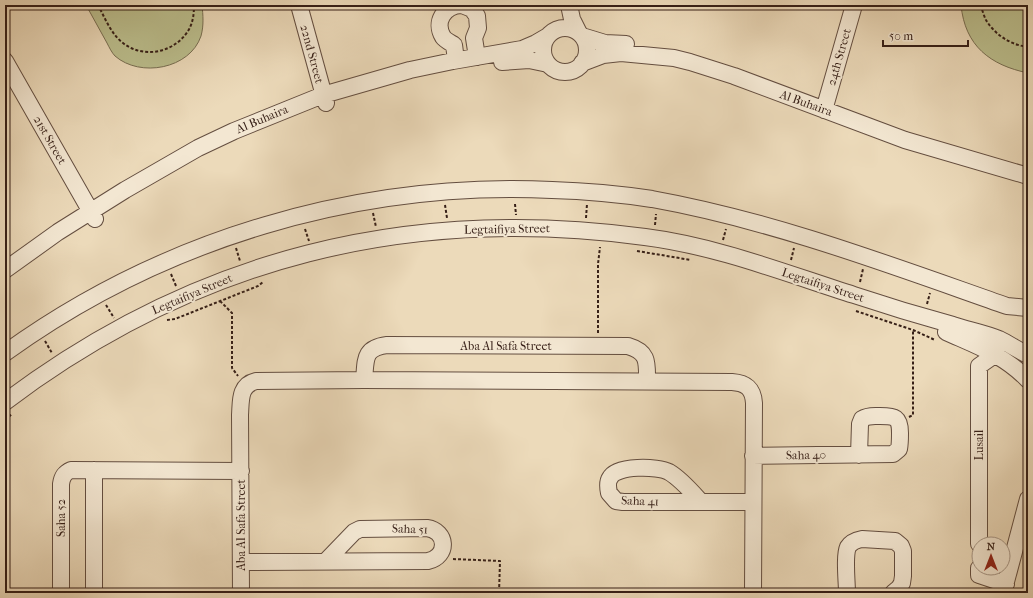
<svg xmlns="http://www.w3.org/2000/svg" width="1033" height="598" font-family="'IM FELL French Canon',serif">
	<style>
		.green { fill: #bbbe8d; stroke: #786e52 }
		.lines { fill: none; stroke-linecap: round; stroke-linejoin: round }
		.minor-casing { stroke: #644e40; stroke-width: 18 }
		.path { stroke: #361f17; stroke-width: 2; stroke-dasharray: 3 2; stroke-linecap: butt }
		.minor { stroke: #f3e7d2; stroke-width: 16 }
		.labels { text-anchor: middle; dominant-baseline: central; stroke-width: 4; stroke-linejoin: round; paint-order: stroke }
		.street-label { font-size: 12px; fill: #361f17; stroke: #f3e7d2 }
	</style>
	<rect width="100%" height="100%" fill="#ecdaba"/>
	<filter id="stains"><feTurbulence type="fractalNoise" baseFrequency=".005" numOctaves="4"/><feColorMatrix values="0 0 0 0 .2 0 0 0 0 .09 0 0 0 0 .02 0 0 0 .5 -.17"/></filter>
	<radialGradient id="worn" r=".72"><stop offset=".6" stop-color="#630" stop-opacity="0"/><stop offset="1" stop-color="#630" stop-opacity=".3"/></radialGradient>
	<path class="green" d="M86,5h116c1,10 2,20 -1,31 -11,33 -61,42 -86,20 -3,-3 -6,-9 -8,-13 -7,-13 -14,-25 -21,-38z
		M961,5h67v68c-38,-8 -63,-27 -67,-68z"/>
	<g class="lines">
		<defs>
			<path id="minor" d="M299,5l27,98
				M462,5l10,4 5,7 1,12 -4,10 3,19
				M569,5l3,14 7,14
				M543 50a22 22 0 1 1 44 0a22 22 0 1 1-44 0Z
				M582,36l23,7 21,1
				M456,60l-2,-15c-3,-2 -9,-5 -11,-8 -9,-15 1,-31 18,-32
				M5,61l90,158
				M502,62l27,-2 19,4
				M582,63l21,-8 18,-2 53,5 16,4 44,14 171,64 123,36
				M824,110l30,-105
				M5,270l53,-38 67,-42 73,-42 36,-17 89,-36 87,-25 43,-9 69,-12 14,-6 12,-7
				M946,332c31,14 58,23 82,48
				M5,353c158,-114 352,-172 547,-163 34,1 67,4 100,9 122,22 238,66 355,107l21,2
				M364,380c2,-20 -1,-32 23,-35l241,1c21,6 19,17 19,36
				M5,402c191,-144 403,-197 640,-165 71,9 140,36 209,58 33,11 66,21 99,30 15,5 32,8 46,14 10,5 19,11 29,16
				M753,456l140,-2 6,-5c1,-5 1,-10 1,-16 0,-16 -5,-17 -20,-17 -6,0 -12,-1 -18,3l-2,5 -1,31
				M701,502c-9,-10 -20,-23 -32,-30 -11,-6 -53,-7 -59,6 -3,4 -2,10 -1,15l7,8 7,1h130
				M979,544v-178l17,-12
				M241,562l187,-1c21,-5 19,-30 -1,-33l-67,1 -6,3 -28,29
				M979,568v7l27,9
				M61,593v-109c1,-7 3,-11 10,-14l170,1
				M94,593v-123
				M241,593l-1,-178c1,-14 -1,-30 16,-34l108,-1 368,2c14,1 21,6 22,21l-1,190
				M847,593c0,-11 -3,-37 1,-46 3,-5 9,-7 14,-8l33,2 6,5 2,5v25l-1,7 -3,5 -6,5
				M1003,593l25,-94"/>
		</defs>
		<use href="#minor" class="minor-casing"/>
		<path class="path" d="M98,5c7,13 13,29 25,38 20,16 51,10 65,-12 5,-8 6,-17 6,-26
			M981,5c1,5 3,11 5,15 9,15 25,25 42,27
			M515,204l1,11
			M445,205l2,13
			M373,213l3,14
			M586,218l1,-14
			M655,225l1,-11
			M305,229l4,12
			M723,240l3,-11
			M236,248l4,13
			M637,251l54,9
			M791,260l3,-12
			M171,274l5,12
			M860,282l3,-13
			M220,301l12,12v55l6,8
			M927,304l3,-11
			M106,305l8,13
			M856,311l57,19 22,10
			M167,320l8,-1 83,-33 5,-4
			M598,333v-69l2,-17
			M45,341l7,12
			M909,417l4,-2v-85
			M5,420l7,-6
			M453,559l47,2 -1,32"/>
		<use href="#minor" class="minor"/>
	</g>
	<g class="labels">
		<g class="street-label">
			<text transform="translate(312 54) rotate(75)">22nd Street</text>
			<text transform="translate(839 57) rotate(-74)">24th Street</text>
			<text transform="translate(806 103) rotate(20)">Al Buhaira</text>
			<text transform="translate(262 119) rotate(-23)">Al Buhaira</text>
			<text transform="translate(50 140) rotate(60)">21st Street</text>
			<text transform="translate(507 229) rotate(-1)">Legtaifiya Street</text>
			<text transform="translate(823 285) rotate(18)">Legtaifiya Street</text>
			<text transform="translate(192 294) rotate(-23)">Legtaifiya Street</text>
			<text x="506" y="346">Aba Al Safa Street</text>
			<text transform="translate(979 445) rotate(-90)">Lusail</text>
			<text transform="translate(806 455) rotate(-1)">Saha 40</text>
			<text transform="translate(640 501) rotate(2)">Saha 41</text>
			<text transform="translate(61 518) rotate(-90)">Saha 52</text>
			<text transform="translate(241 525) rotate(-90)">Aba Al Safa Street</text>
			<text transform="translate(410 529) rotate(2)">Saha 51</text>
		</g>
	</g>
	<rect width="1033" height="598" fill="none" stroke="#ecdaba" stroke-width="20"/>
	<rect x="6" y="6" width="1021" height="586" fill="none" stroke="#361f17" stroke-width="2"/>
	<rect x="10" y="10" width="1013" height="578" fill="none" stroke="#361f17"/>
	<g transform="translate(991 556)"><circle r="19" fill="#f3e7d2" stroke="#a79787"/>
	<path d="M0-3L7 15L0 10L-7 15Z" fill="#8f2418"/>
	<text y="-6" font-size="11" font-weight="bold" text-anchor="middle" fill="#361f17">N</text>
	</g>
	<path d="M883 40v6h85v-6" fill="none" stroke="#361f17" stroke-width="2"/>
	<text x="889" y="40" font-size="12" fill="#361f17" stroke="#f3e7d2" stroke-width="3" paint-order="stroke">50 m</text>
	<rect width="100%" height="100%" filter="url(#stains)"/>
	<rect width="100%" height="100%" fill="url(#worn)"/>
</svg>
